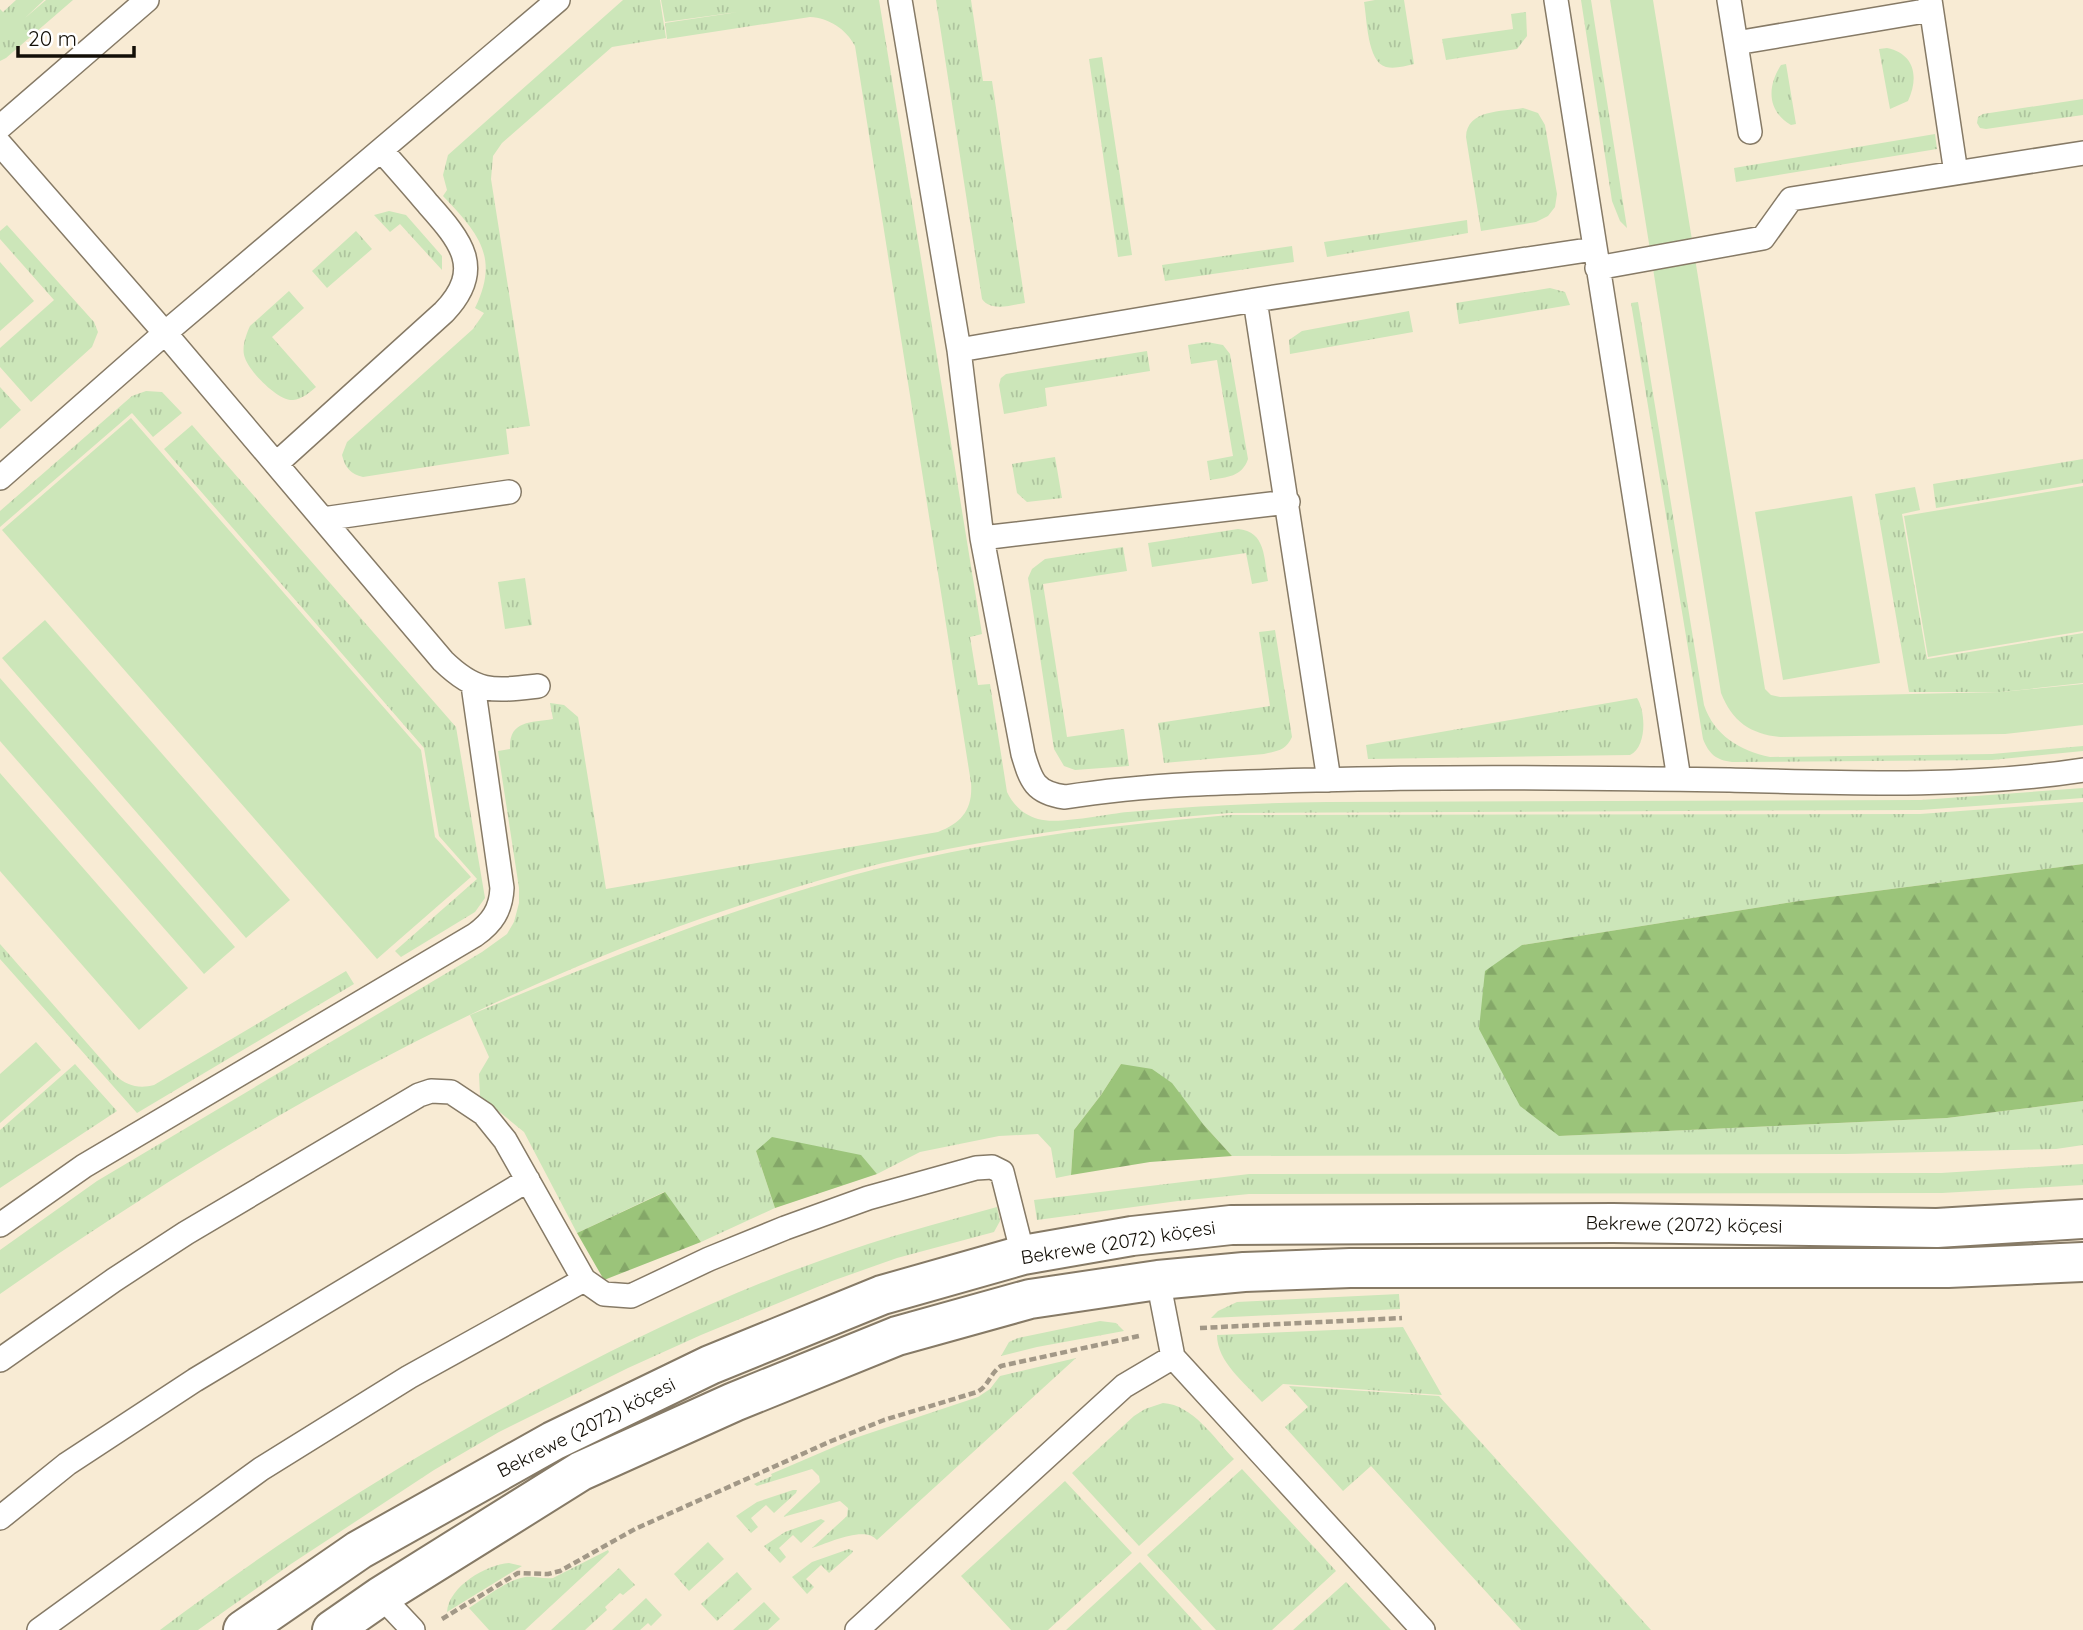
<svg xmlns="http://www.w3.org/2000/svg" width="2083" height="1630" font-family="Quicksand,sans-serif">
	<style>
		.grass { fill: url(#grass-tufts) }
		.forest { fill: url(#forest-firs) }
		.green { fill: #cce6b9 }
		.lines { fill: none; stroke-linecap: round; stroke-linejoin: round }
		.lane-casing { stroke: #867a66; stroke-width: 26 }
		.secondary-casing { stroke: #867a66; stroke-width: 42 }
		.path { stroke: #a29887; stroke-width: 4.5; stroke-dasharray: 7 3.5; stroke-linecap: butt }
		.lane { stroke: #fff; stroke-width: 23 }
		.secondary { stroke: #fff; stroke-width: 38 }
		.labels { text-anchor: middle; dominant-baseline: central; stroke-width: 6; stroke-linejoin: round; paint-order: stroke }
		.street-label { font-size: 19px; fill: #120e06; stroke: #fff }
	</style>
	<defs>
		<pattern id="grass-tufts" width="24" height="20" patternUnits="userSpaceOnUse" patternTransform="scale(1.75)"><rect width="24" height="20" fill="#cce6b9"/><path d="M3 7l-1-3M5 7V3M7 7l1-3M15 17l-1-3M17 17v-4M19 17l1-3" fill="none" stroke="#aec49e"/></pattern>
		<pattern id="forest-firs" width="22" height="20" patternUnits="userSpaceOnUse" patternTransform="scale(1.75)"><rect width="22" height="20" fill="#9bc47a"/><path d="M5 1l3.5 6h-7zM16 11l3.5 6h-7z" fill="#84a768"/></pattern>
	</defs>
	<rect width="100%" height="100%" fill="#f8ebd4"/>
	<path class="grass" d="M16,0h28l-19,18 21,-18h27l-67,58 -6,3v-52l3,3z
		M623,0h37l6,38 -54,9 -110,96 -9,13 -2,23 39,247 -24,3 3,25 -146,23c-12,-3 -18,-9 -21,-22l5,-13 126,-113 11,-16 -9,-5c25,-51 3,-75 -32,-112l4,-6 -4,-15 5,-20z
		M661,0h218l103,634 -12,3 8,48 12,-1 17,108c6,13 17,23 31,27 20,6 67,-5 90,-7 66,-6 132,-9 199,-10l594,-2 162,-12v10l-162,12 -692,3c-117,9 -232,23 -346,50 -50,12 -99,28 -148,44 -262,87 -509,229 -735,387v-44l97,-69 385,-229 25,-18 7,-12 5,-19v-15l-21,-137 12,-2c-1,-29 20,-26 43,-30l-3,-16 14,2 14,12 28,172 332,-57c24,-9 35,-23 33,-49l-116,-737c-9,-17 -26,-28 -45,-29l-143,22 -2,-16 73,-11 -73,10z
		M936,0h35l12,81h9l33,222c-14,2 -34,9 -43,-4z
		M1375,0h29l10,64c-9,2 -19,5 -28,3 -19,-5 -19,-49 -22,-65z
		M1581,0h10l36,228 -7,-7 -8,-20z
		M1526,12l1,24 -10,13 -71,11 -4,-21 71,-10 -2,-15z
		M1887,48c28,6 32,29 21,53l-18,8 -11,-60z
		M1102,57l30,198 -14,2 -29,-198z
		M1786,64l10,60 -5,1c-24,-14 -24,-38 -10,-60z
		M2083,99v16l-97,14 -6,-1 -3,-5 1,-6 5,-3z
		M1523,108l15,5 7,12 12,69 -2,13 -7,9 -12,6 -55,9 -15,-94c1,-28 36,-25 57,-29z
		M1935,134l2,15 -201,33 -2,-14z
		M389,211l17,4 36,41v14l-42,-46 -10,8 -16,-17z
		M1467,220l1,13 -141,24 -3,-15z
		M7,225l87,97 4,10 -6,15 -61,55 -31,-35v-19l54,-48 -54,-61v-8z
		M356,231l16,18 -45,39 -15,-17z
		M1292,246l2,16 -129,19 -3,-16z
		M1550,288l15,4 5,13 -111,19 -3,-21z
		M289,291l15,17 -32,29 44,50c-7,6 -14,12 -23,13 -15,1 -44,-29 -48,-42 -4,-10 1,-23 5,-32z
		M1638,302l66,403c10,30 36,46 66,52l222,-3 91,-8v5l-91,9 -260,2c-16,-2 -23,-8 -29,-23l-72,-436z
		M1409,311l4,21 -123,22 -1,-14 13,-9z
		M1207,342l16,3 7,9 18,105c-6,18 -21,18 -38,21l-3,-19 26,-5 -16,-96 -26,4 -3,-19z
		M1147,351l3,20 -105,17 2,18 -43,8 -5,-29 2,-7 5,-4z
		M0,387l21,23 -21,19z
		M146,391l16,1 20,21 -29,24 -21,-24 -132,114v-16l132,-115z
		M192,425l264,302 29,171 -10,14 -74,45 -6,-6 82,-72 -38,-43 -15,-88 -260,-299z
		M1055,457l7,41 -35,4 -10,-9 -5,-29z
		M2083,459v24l-147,25 -3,-24z
		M1915,487l5,23 -18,4 25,145 156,-26v50l-82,9h-92l-34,-198z
		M1238,529c28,2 26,30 30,52l-16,3 -6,-31 -94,14 -4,-24z
		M1123,547l4,24 -84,13 24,153 57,-8 5,37 -54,4 -11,-4 -10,-17 -26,-171 4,-9 13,-10z
		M525,578l7,47 -27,4 -7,-47z
		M1275,630l17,107c-6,13 -14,14 -28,17l-100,9 -6,-40 112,-17 -11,-74z
		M1637,698c9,14 10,49 -7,57l-262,4 -2,-14z
		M2083,802v62l-284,37 -277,44 37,191 388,-18 136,-17v44l-27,4 -211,5 -613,2 -29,-32 -82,-60 -20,31 -27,35 -3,45 -15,3 -5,-30 -13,-14 -39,2 -79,16 -43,22 -17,-19 -104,-4 19,57 -74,34 -37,-50 -87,41 -53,-101 -44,-36 -1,-22 10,-17 -19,-42c136,-56 271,-112 414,-148 113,-28 229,-42 345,-52l691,-1z
		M0,944l115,131c12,11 24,14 39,10l192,-114 8,13 -217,129 -137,-154z
		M75,1064l42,47 -117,77v-58z
		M2083,1164v21l-141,8 -693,1 -71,7 -141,19 -3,-20 215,-26 692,-1z
		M997,1207l3,14 -6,11 -97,26 -65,23 -131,54 -73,33 -129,64 -65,38 -143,94 -93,66h-38c126,-95 259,-179 399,-252 86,-45 174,-87 266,-119 56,-21 114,-36 172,-52z
		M1399,1294l1,15 -189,9 7,-7 19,-9z
		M1100,1321l16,2 8,8 -87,16 -36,9 8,-14 9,-4z
		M1403,1327l39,68 -159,-11 -21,18c-17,-19 -45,-40 -45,-67z
		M1076,1358l-199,182c-12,-15 -49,3 -65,8l35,-32 1,-8 -8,-7 -57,16 37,-35 -1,-6 -7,-7 -55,17 -3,-2 18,-8 -1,-2 84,-36 123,-41 12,-8 10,-13z
		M1289,1386l150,10 212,234h-130l-150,-164 -28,25 -58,-64 23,-20z
		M1163,1403c30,2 51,35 71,56l-95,87 -67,-73 62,-57 11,-7z
		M1242,1469l94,102 -64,59h-56l-69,-75z
		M1065,1481l67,72 -84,77h-37l-50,-54z
		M793,1490h4l-1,3 -22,20 -8,-8 -15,13 7,9 -7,6 -15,-17 21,-14z
		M821,1519l4,2 -24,22 -8,-8 -14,13 7,9 -6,6 -16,-17 21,-14z
		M708,1542l16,17 -35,32 -15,-17z
		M849,1549l4,2 -1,2 -23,20 -8,-8 -15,14 8,8 -7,7 -15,-17 20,-15z
		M608,1550l1,2 -3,3 -81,75h-36l-20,-22c16,-10 37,-28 56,-31 9,-1 18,2 28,1z
		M1140,1562l62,68h-136z
		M509,1563l13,3 -75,46c2,-26 39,-47 62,-49z
		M619,1568l16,17 -12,10 -3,-2 -15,14 2,3 -22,20h-34z
		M737,1572l15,17 -35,32 -16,-17z
		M1346,1582l45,48h-98z
		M646,1598l16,17 -11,11 -3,-3 -8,7h-28z
		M764,1602l16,17 -12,11h-35z"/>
	<path class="forest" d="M2083,864v237l-136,17 -388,18 -39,-30 -41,-77 6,-58 37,-26 277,-44z
		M1121,1064l31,5 20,14 31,41 29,32 -82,6 -79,13 3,-45 27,-35z
		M772,1137l89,18 16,19 -102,34 -19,-57z
		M665,1192l36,50 -97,38 -27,-47z"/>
	<path class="green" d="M1610,0h43l112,689 6,6 9,2 221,-5 82,-8v41l-78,9 -225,3c-30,-3 -48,-16 -59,-44z
		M0,262l34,39 -34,30z
		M131,418l290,332 14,87 36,40 -94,82 -375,-429z
		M2083,486v145l-155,26 -24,-141z
		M1852,496l28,167 -97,17 -28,-168z
		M45,620l245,280 -44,38 -244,-280z
		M0,678l235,269 -31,27 -204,-233z
		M0,773l188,215 -49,42 -139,-159z
		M36,1042l25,28 -61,53v-49z"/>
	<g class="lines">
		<defs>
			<path id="lane" d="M900,0l59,350 23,188 41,216c8,27 12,39 42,43 83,-13 168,-15 252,-17 138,-4 275,-2 413,0 118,3 236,8 353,-10
				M1556,0l123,779
				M1729,0l21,132
				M1930,0l26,173
				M1736,43l195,-33
				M0,127l147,-127
				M0,144l165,189 278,328c34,33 50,30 95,25
				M1597,268l166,-30 28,-39 292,-46
				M1255,300l74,480
				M959,350l296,-50 339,-51
				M276,464l168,-152c41,-43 17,-71 -16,-108 -15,-18 -31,-36 -47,-54
				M0,478l165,-145 393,-333
				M323,519l186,-27
				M982,538l306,-36
				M0,1225l84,-59 391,-231c17,-12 26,-25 27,-47l-29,-203
				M1173,1357l250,273
				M0,1360l114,-80 72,-47 233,-138 12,-4 20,1 33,22 21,26 79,140 20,14 27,2 78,-37 76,-31 83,-30 108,-30 16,-1 10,5 21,83
				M0,1518l67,-54 128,-84 333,-200
				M381,1596l32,34
				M39,1630l222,-161 148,-92 175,-97
				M857,1630l267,-244 49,-29 -15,-77"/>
			<path id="secondary" d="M243,1630l116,-80 194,-109 157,-76 172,-70 141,-40 109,-19 99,-11 382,-2 324,5 146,-9
				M332,1630l49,-34 200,-125 153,-69 163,-66 133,-37 128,-19 86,-8 106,-4h598l135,-6"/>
		</defs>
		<use href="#lane" class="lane-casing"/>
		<use href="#secondary" class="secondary-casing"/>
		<path class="path" d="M1200,1328l202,-10
			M442,1619l76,-46 30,1 12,-3 75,-42 194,-87 55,-22 93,-28c12,-6 13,-19 24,-26l138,-30"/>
		<use href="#lane" class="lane"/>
		<use href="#secondary" class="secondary"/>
	</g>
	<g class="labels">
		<g class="street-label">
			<text transform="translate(1684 1224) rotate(1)">Bekrewe (2072) köçesi</text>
			<text transform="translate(1118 1242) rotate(-9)">Bekrewe (2072) köçesi</text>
			<text transform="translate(586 1427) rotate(-27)">Bekrewe (2072) köçesi</text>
		</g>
	</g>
	<path d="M18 46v10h116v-10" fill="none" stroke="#120e06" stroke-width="3.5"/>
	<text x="28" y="46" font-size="21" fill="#120e06" stroke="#ffffff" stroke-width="5" paint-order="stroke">20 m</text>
</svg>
